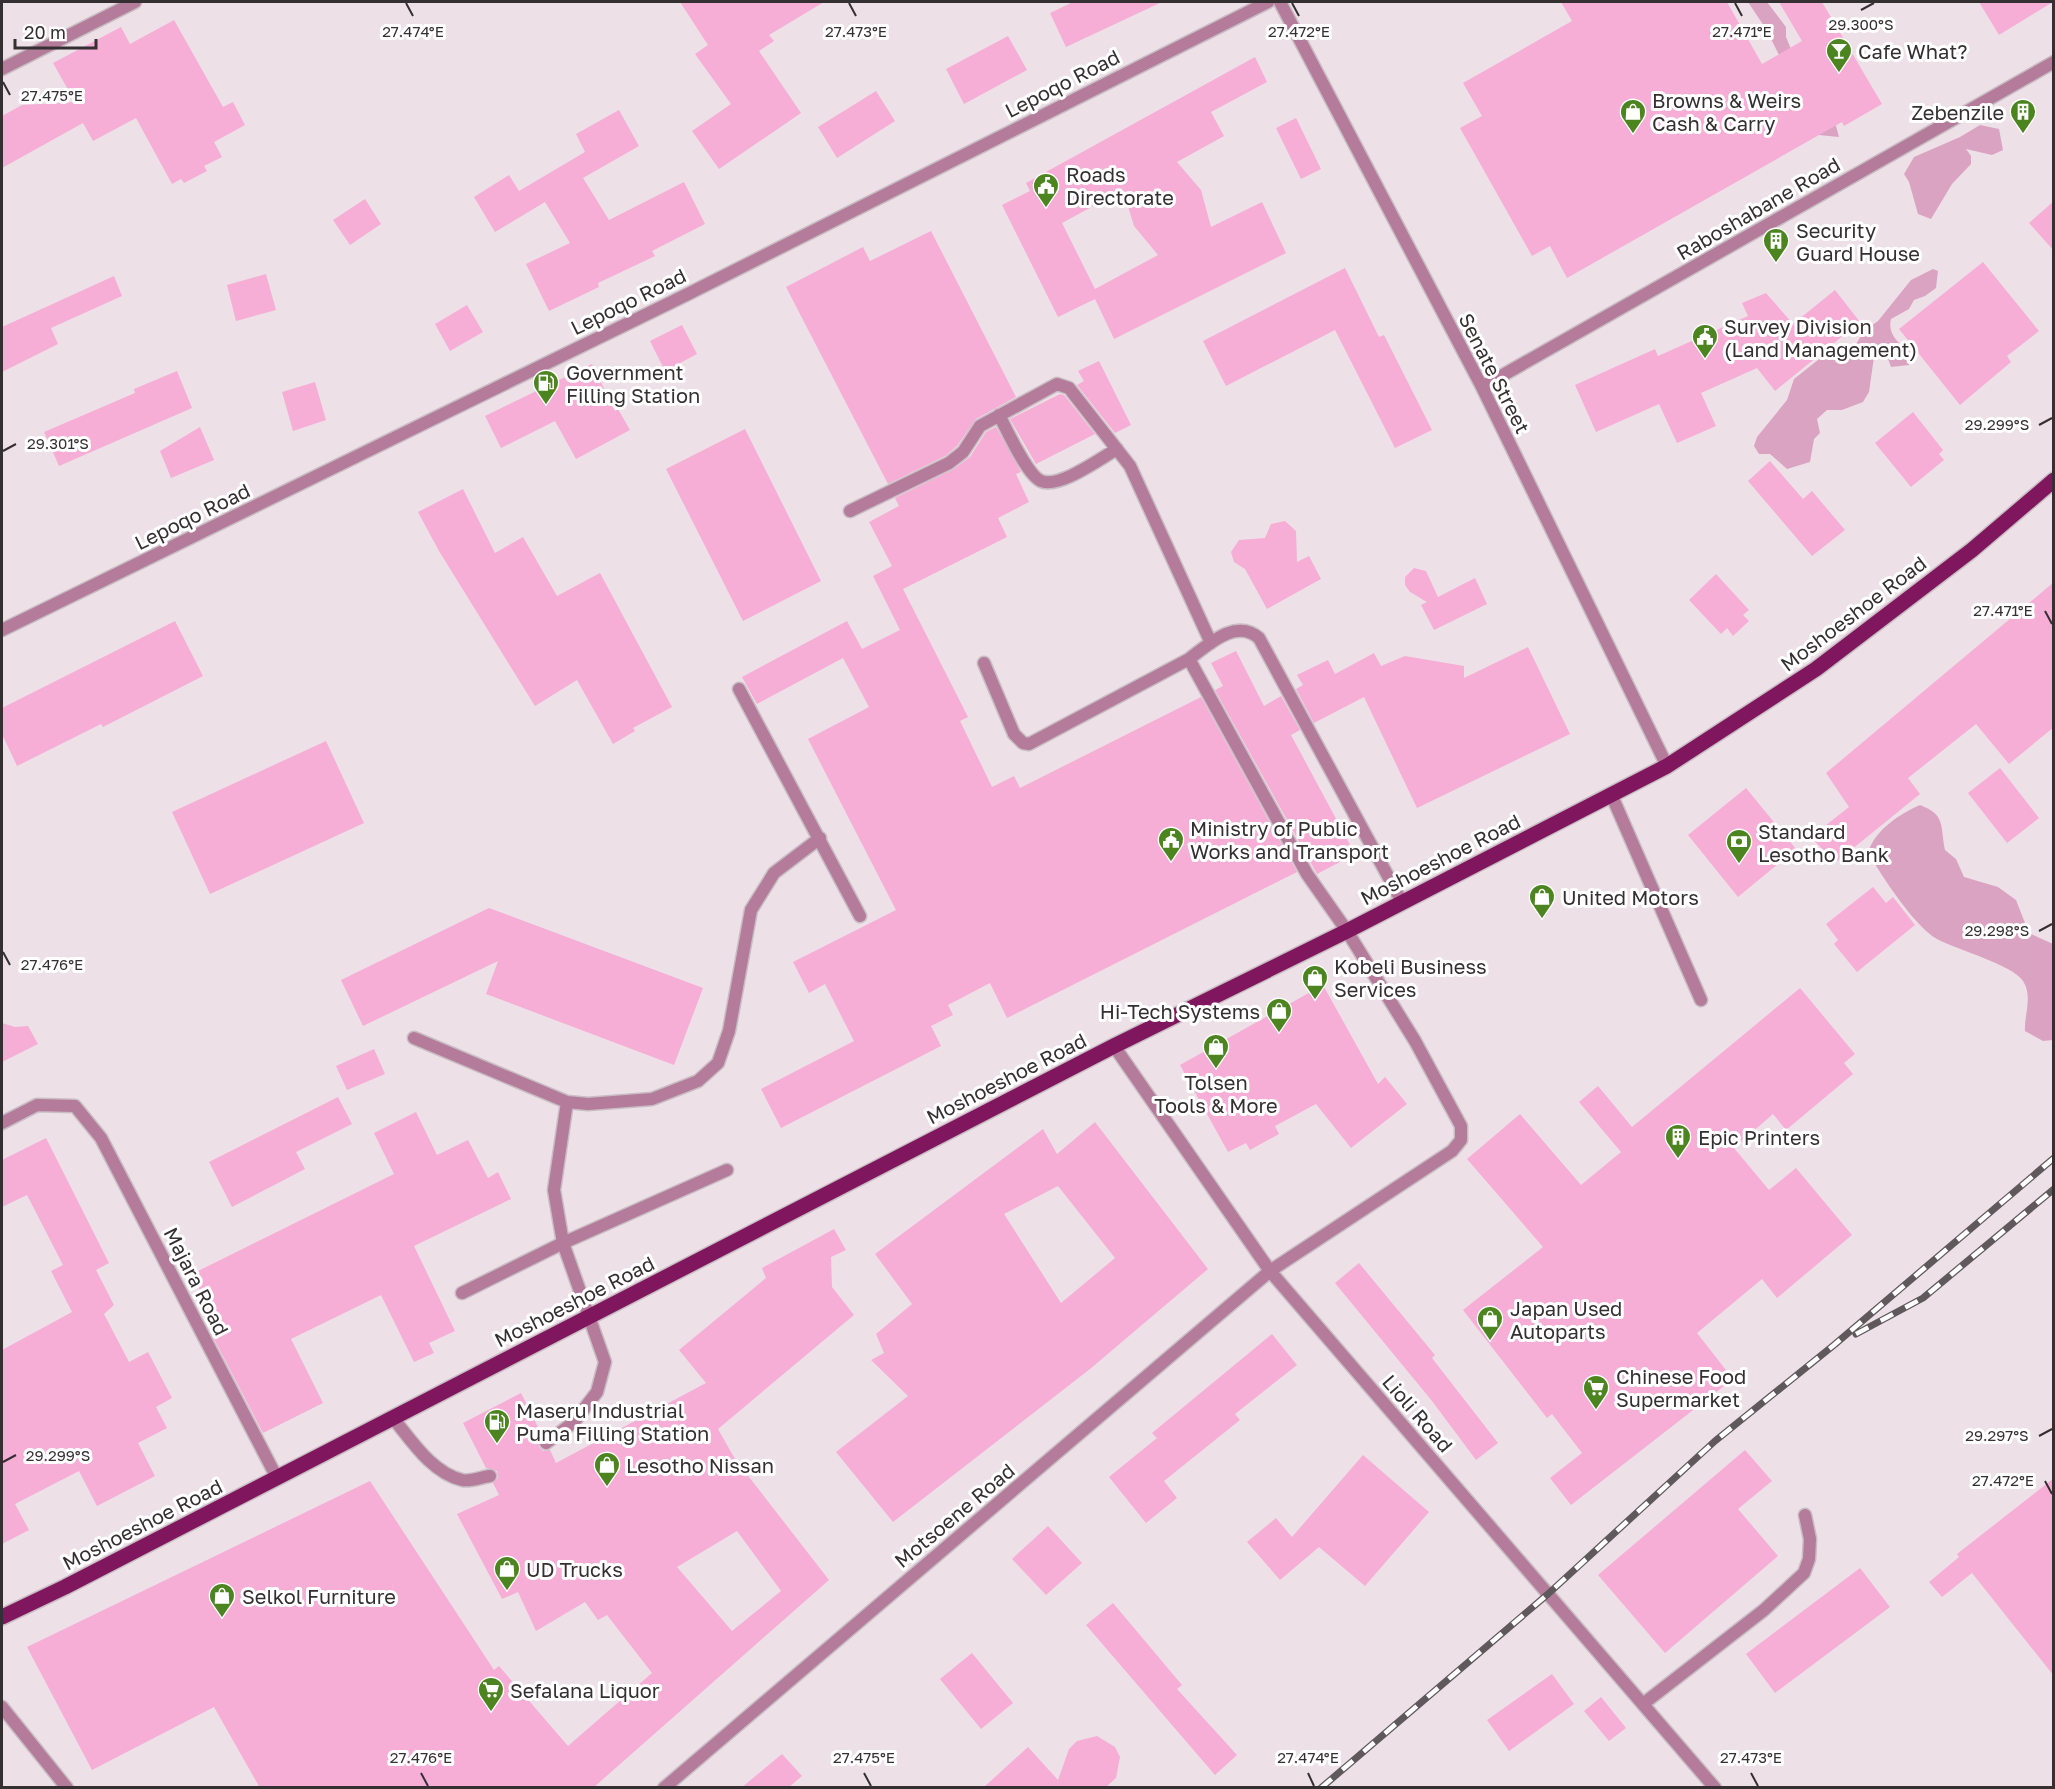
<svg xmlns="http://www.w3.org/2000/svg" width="2055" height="1789" font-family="'Golos Text',sans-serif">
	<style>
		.green { fill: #dba3c2 }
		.building { fill: #f6add6; fill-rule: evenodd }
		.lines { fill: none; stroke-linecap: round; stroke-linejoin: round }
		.lane-casing { stroke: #c8bdc3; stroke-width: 15 }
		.street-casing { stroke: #c8bdc3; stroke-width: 15 }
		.primary-casing { stroke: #c8bdc3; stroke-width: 18 }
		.lane { stroke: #b47b9b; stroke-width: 12 }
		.street { stroke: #b47b9b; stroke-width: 12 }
		.primary { stroke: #80165e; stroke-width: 15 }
		.rail-casing { stroke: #60595c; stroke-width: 7 }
		.rail { stroke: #fff; stroke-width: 4.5; stroke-dasharray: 14; stroke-linecap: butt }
		.ticks { fill: none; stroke: #342f31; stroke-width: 2 }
		.labels { text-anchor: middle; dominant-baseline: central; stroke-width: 6; stroke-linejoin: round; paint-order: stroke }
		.poi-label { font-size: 20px; fill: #342f31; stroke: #fff; text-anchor: start }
		.street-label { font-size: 20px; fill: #342f31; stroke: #fff }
		.ticks-label { font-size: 15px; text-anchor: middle; fill: #342f31; stroke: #fff; stroke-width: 6; stroke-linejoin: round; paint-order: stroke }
	</style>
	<rect width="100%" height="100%" fill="#ede1e7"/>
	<path class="green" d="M1748,2h19l19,25v10l7,17 15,30 28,42 3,11 -20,-2 -53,-106z
		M1980,125l19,4 4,21 -11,5 -26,-6 5,7v8l-19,20 -21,35 -13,-5 -9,-32 -5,-8 10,-17 46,-20z
		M1933,269l5,2 -2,17 -11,8 -11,4 -5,9 -18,10c-4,15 8,25 19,33l-1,13 -18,2 -4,-11 -6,-4 -7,5 -5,35 -6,10 -21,8h-15l-10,9 3,14 -6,6 -4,23 -23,7 -17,-15h-11l-5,-8 3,-9 30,-37 7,-21 29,-23 6,3 12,-4 15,-11 8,-13 14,-10 33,-41z
		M1920,805c26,10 20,20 25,45l11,9 8,18 34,10 18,13 13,33 24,11v96l-10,1 -18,-10c-1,-16 8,-35 -2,-50 -10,-16 -68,-32 -86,-42 -23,-13 -55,-63 -69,-86 6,-22 31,-39 52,-48z"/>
	<path class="building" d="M680,2h144l-55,33 5,6 -15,10 42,62 -82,56 -27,-38 39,-27 -36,-50 13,-9z
		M1073,2h89l-96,45 -16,-34z
		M1561,2h166l35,62 40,-23 -23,-39h43l60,102 -38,22 -2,-4 -275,156 -17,-32 -18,10 -72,-128 22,-12 -19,-33 109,-62z
		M1979,2h74l-54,33z
		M174,20l49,87 10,-5 12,23 -31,17 8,15 -18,9 3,5 -23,12 -3,-4 -9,5 -36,-66 -43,23 -10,-18 -81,45v-52l20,-11 53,-3 -22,-39 68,-36 9,17z
		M1008,36l19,34 -63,34 -18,-35z
		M1255,57l12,25 -56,30 13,24 -47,26 24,28 10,37 51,-25 24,51 -172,86 -19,-40 -37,18 -56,-112 28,-14 -4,-8zM1123,190l11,36 24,29 -63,34 -33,-66z
		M876,91l19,30 -58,37 -19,-31z
		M619,110l20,36 -56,32 26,42 75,-38 21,42 -53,27 3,5 -57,27 1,4 -50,24 -23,-47 44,-21 -25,-41 -50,30 -21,-35 35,-22 10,16 66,-39 -9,-18z
		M1296,118l25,51 -20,10 -25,-51z
		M365,199l16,25 -31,21 -17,-25z
		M2054,201v50l-25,-28z
		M931,231l85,166 -40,22 -19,27 -12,10 -57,28 -102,-197 77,-40 7,14z
		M1983,262l56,69 -32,25 4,6 -51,43 -61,-76z
		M1345,268l34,69 5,-2 48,95 -37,18 -60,-118 -109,56 -23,-45z
		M266,274l10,36 -40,11 -9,-36z
		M114,276l8,20 -71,32 7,16 -56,28v-45z
		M1835,290l25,32 -85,69 -18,-23 -56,25 15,33 -39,17 -18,-39 -63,28 -21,-47 80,-36 3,7 90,-40 -6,-13 24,-10 27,31z
		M467,305l16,27 -33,19 -15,-27z
		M682,325l15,29 -32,17 -15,-30z
		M1099,361l32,64 -16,8 -38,-48 7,-4 -6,-10z
		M592,364l23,47 3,-2 12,21 -54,29 -21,-38 -54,27 -16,-32z
		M177,371l15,37 -133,58 -15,-34 91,-39 -1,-4z
		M315,382l11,38 -33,11 -11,-39z
		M1060,394l4,1 31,39 -59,30 -26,-45z
		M1913,412l30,38 -4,4 5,6 -33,27 -36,-44z
		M200,427l14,33 -43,18 -11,-27z
		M996,427l25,45 -5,2 13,28 -31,16 9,19 -104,52 65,128 -8,4 32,66 22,-11 6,12 181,-91 96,175 -290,146 -17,-35 -42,22 5,10 -22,11 10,20 -160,82 -20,-39 93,-48 -29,-57 -16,9 -16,-31 103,-52 -88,-171 61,-32 -26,-49 -86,46 -15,-27 105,-56 15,28 38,-19 -27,-54 19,-10 -23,-44 30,-16 -4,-8 59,-29 16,-12 16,-25z
		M745,429l76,152 -78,40 -77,-152z
		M1770,461l33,38 9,-8 33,39 -33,26 -64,-75z
		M463,489l32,64 28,-16 34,59 43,-23 72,134 -39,21 2,3 -22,13 -36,-64 -42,26 -96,-155 -21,-39z
		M1285,521l11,10 1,31 12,-6 12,23 -54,30 -22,-40 -11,-7 -3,-10 8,-12 26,-2 6,-14z
		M1414,568l12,3 12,26 37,-19 12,26 -53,26 -13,-25 6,-3 -17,-10 -5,-7v-8z
		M1716,574l33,36 -6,5 6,6 -16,15 -6,-8 -6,6 -32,-34z
		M2054,582v145l-45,37 -33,-40 -68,54 12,16 -85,69 -24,-26 38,-30 -23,-34z
		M175,621l28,55 -100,51 -2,-3 -84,42 -15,-32v-26z
		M1528,647l42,87 -153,74 -53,-111 -50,26 -18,-34 7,-4 -6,-10 31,-15 7,14 39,-21 7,13 24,-10 59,10v12z
		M1236,651l28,55 17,-10 19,34 -9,5 64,119 -38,20 -102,-184 8,-4 -12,-23z
		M326,741l38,82 -154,71 -38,-82z
		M2000,768l39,50 -32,25 -39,-50z
		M1746,788l50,61 -58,48 -50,-62z
		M1873,887l13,16 7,-6 22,28 -58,47 -23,-28 4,-4 -12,-16z
		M489,908l214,80 -29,77 -188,-71 12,-33 -135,65 -22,-46z
		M1323,985l55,99 7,-7 22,27 -56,44 -35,-44 -41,22 4,8 -29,16 -4,-7 -18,9 -48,-87z
		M1800,988l55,66 -11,9 9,11 -67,56 -13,-16 -39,34 35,42 27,-22 56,67 -75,63 -15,-19 -65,54 36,46 -162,126 -21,-27 32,-25 -30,-39 -5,4 -84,-108 80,-63 -76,-88 53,-45 61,71 40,-33 -42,-50 19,-16 34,41z
		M2,1023l13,4 13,-1 10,18 -36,18z
		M374,1049l11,25 -38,16 -11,-24z
		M338,1097l14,27 -56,28 9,17 -73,38 -23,-45z
		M416,1112l21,43 31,-15 20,38 10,-6 13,27 -97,47 41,85 -26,12 5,10 -20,9 -33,-67 -90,44 32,64 -60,30 -51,-98 8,-4 -28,-57 202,-100 -20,-41z
		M1095,1122l113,147 -118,100 -197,153 -57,-70 72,-56 -37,-36 13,-7 -8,-19 36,-30 -37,-50 168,-125 14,25zM1058,1186l57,72 -54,45 -57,-89z
		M46,1138l63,125 -13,7 18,35 -10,9 25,48 19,-10 24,46 -16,9 11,21 -29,15 17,33 -58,30 -18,-35 -64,33 14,26 -27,14v-194l70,-38 -21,-41 12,-6 -36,-70 -25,12v-47z
		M834,1229l12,21 -15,7 1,30 22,28 -136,114 17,30 94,121 -236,208h-333l-46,-81 -122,63 -65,-123 343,-166 124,189 5,-4 69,80 84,-73 -45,-58 -9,5 -13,-18 -49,29 -18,-39 -16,7 -45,-85 42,-19 -6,-12 5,-5 -1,-7 -11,-3 -23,-45 58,-30 21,42 -4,5 1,7 4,4 7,-1 6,13 150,-80 -27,-33 87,-72 -4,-10zM737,1531l44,60 -49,40 -55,-64z
		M1359,1263l76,92 -3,3 66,85 -22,17 -44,-59 -97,-118z
		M1272,1334l25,31 -62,49 5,6 -76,61 13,17 -31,25 -37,-46 48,-39 -5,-5z
		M1745,1450l27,31 -34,28 40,47 -113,97 -67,-78z
		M1363,1455l66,57 -64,74 -46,-39 -39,33 -33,-38 29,-24 16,19z
		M2054,1478v198l-82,-103 -30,24 -13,-15 30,-25 -2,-3z
		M1048,1526l34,37 -36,32 -34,-36z
		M1860,1568l30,39 -115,86 -29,-39z
		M1113,1603l69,82 -5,4 60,66 -22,20 -129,-150z
		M972,1653l41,50 -32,26 -41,-50z
		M1552,1674l22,30 -65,47 -22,-31z
		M1601,1697l25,31 -17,13 -25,-30z
		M1097,1736l18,11 5,10 -4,21 -11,10h-122l45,-41 30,33 11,-31 8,-8z
		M782,1754l20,22 -14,12h-47z"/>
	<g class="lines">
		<defs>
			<path id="lane" d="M999,415c8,15 28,60 42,66 18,8 60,-23 76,-32
				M850,511l99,-48 14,-11 17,-26 77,-42 12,4 61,78 81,177
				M1189,659l118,215 40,57 68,110 46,85v14l-9,11 -182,120
				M984,663l30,71 9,9 6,1 160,-85c20,-15 47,-41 70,-21l143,264
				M739,689l121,227
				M1611,794l90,206
				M414,1038l153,64 21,2 64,-5 46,-18 20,-18 11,-32 22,-121 23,-37 46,-35
				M462,1293l101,-50 164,-73
				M393,1418c18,22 39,55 69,62 8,2 20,-3 28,-4
				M546,1443l28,-21 23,-30 8,-30 -42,-119 -9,-53 13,-88
				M1643,1704l121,-94 40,-37 5,-14 1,-20 -5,-24"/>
			<path id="street" d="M1280,2l202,385 185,379
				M2,69l133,-67
				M1482,387l572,-325
				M2,630l684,-335 582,-293
				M1114,1046l156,225 445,517
				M2,1123l35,-18 38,1 26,32 176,340
				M2,1707l65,81
				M664,1788l606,-517"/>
			<path id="primary" d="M2,1617l63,-30 1049,-541 233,-115 320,-165 149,-97 156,-119 82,-70"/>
		</defs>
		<use href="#lane" class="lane-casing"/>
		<use href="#street" class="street-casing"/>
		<use href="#primary" class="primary-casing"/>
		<use href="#lane" class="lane"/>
		<use href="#street" class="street"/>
		<use href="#primary" class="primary"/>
		<defs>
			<path id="rail" d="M1856,1334l67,-36 131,-109
				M1321,1788l227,-194 167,-153 119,-96 220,-187"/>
		</defs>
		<use href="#rail" class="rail-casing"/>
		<use href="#rail" class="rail"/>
	</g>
	<path class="ticks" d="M406,3l7,13M849,3l7,13M1292,3l7,13M1735,3l7,13M1861,10l13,-7M3,82l7,13M2039,425l13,-7M3,451l13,-7M2045,611l7,13M2039,931l13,-7M3,952l7,13M2039,1436l13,-7M3,1462l13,-7M2045,1481l7,13M421,1773l7,13M864,1773l7,13M1308,1773l6,13M1751,1773l7,13"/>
	<defs>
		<symbol id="bar-pin" viewBox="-11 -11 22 30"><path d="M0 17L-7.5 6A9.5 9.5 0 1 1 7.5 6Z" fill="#4c8520" stroke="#fff"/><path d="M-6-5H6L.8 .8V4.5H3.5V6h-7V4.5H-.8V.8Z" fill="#fff"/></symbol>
		<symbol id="shop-pin" viewBox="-11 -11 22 30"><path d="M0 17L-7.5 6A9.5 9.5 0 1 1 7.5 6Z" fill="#4c8520" stroke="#fff"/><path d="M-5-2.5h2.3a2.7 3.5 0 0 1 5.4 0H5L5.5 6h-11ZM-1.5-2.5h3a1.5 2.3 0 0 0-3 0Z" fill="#fff"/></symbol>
		<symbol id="building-pin" viewBox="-11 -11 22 30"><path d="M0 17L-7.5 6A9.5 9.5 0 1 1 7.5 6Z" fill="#4c8520" stroke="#fff"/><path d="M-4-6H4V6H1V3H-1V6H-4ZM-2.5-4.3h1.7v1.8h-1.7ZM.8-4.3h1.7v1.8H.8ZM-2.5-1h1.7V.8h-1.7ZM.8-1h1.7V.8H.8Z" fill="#fff"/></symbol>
		<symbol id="civic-pin" viewBox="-11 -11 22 30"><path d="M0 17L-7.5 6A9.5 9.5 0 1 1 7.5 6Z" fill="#4c8520" stroke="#fff"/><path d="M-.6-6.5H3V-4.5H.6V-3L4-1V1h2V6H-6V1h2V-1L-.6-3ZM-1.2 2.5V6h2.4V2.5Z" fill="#fff"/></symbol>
		<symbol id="fuel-pin" viewBox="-11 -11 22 30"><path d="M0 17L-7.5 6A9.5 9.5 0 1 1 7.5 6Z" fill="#4c8520" stroke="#fff"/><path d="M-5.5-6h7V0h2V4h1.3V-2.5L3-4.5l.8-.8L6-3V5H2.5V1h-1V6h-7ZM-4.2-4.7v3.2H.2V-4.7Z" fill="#fff"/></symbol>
		<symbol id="bank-pin" viewBox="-11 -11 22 30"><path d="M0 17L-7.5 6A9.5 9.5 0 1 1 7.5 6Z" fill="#4c8520" stroke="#fff"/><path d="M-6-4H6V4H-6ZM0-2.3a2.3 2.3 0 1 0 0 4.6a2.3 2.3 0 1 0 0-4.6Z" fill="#fff"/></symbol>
		<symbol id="supermarket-pin" viewBox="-11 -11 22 30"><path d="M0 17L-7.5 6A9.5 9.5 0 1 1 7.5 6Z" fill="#4c8520" stroke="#fff"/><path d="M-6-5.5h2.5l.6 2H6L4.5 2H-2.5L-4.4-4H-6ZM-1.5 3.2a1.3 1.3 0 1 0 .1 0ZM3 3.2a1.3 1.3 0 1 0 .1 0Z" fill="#fff"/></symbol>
	</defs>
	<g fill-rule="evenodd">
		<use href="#bar-pin" x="1824" y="36" width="30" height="40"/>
		<use href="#shop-pin" x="1618" y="97" width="30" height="40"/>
		<use href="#building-pin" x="2008" y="97" width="30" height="40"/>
		<use href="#civic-pin" x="1031" y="171" width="30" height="40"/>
		<use href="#building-pin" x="1761" y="226" width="30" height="40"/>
		<use href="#civic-pin" x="1690" y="322" width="30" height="40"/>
		<use href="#fuel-pin" x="531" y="368" width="30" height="40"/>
		<use href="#civic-pin" x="1156" y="825" width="30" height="40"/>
		<use href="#bank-pin" x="1724" y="827" width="30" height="40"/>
		<use href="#shop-pin" x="1527" y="882" width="30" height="40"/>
		<use href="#shop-pin" x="1300" y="963" width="30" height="40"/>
		<use href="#shop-pin" x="1264" y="996" width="30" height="40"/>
		<use href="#shop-pin" x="1201" y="1032" width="30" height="40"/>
		<use href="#building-pin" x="1663" y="1122" width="30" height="40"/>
		<use href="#shop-pin" x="1475" y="1304" width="30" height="40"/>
		<use href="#supermarket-pin" x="1581" y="1373" width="30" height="40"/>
		<use href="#fuel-pin" x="482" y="1407" width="30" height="40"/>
		<use href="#shop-pin" x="592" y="1450" width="30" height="40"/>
		<use href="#shop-pin" x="492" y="1554" width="30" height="40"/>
		<use href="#shop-pin" x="207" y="1581" width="30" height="40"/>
		<use href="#supermarket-pin" x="476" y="1675" width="30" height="40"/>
	</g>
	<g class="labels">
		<g class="poi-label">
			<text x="1858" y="51">Cafe What?</text>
			<text x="1652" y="100">Browns &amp; Weirs<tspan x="1652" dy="23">Cash &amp; Carry</tspan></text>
			<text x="2004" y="112" text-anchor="end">Zebenzile</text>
			<text x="1066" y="174">Roads<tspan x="1066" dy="23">Directorate</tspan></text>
			<text x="1796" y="230">Security<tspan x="1796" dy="23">Guard House</tspan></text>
			<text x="1724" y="326">Survey Division<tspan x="1724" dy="23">(Land Management)</tspan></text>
			<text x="566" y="372">Government<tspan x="566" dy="23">Filling Station</tspan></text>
			<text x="1190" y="828">Ministry of Public<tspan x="1190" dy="23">Works and Transport</tspan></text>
			<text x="1758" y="831">Standard<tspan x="1758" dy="23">Lesotho Bank</tspan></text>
			<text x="1562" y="897">United Motors</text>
			<text x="1334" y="966">Kobeli Business<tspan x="1334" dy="23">Services</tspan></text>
			<text x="1260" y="1011" text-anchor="end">Hi-Tech Systems</text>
			<text x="1216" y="1082" text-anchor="middle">Tolsen<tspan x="1216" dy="23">Tools &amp; More</tspan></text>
			<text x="1698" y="1137">Epic Printers</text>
			<text x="1510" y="1308">Japan Used<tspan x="1510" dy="23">Autoparts</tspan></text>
			<text x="1616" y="1376">Chinese Food<tspan x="1616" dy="23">Supermarket</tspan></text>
			<text x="516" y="1410">Maseru Industrial<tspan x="516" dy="23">Puma Filling Station</tspan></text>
			<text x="626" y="1465">Lesotho Nissan</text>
			<text x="526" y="1569">UD Trucks</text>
			<text x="242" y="1596">Selkol Furniture</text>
			<text x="510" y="1690">Sefalana Liquor</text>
		</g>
		<g class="street-label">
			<text transform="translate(1062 83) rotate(-27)">Lepoqo Road</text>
			<text transform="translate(1758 208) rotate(-30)">Raboshabane Road</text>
			<text transform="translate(628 301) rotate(-26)">Lepoqo Road</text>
			<text transform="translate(1495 373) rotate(63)">Senate Street</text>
			<text transform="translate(192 516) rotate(-26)">Lepoqo Road</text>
			<text transform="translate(1853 613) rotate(-37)">Moshoeshoe Road</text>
			<text transform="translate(1440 859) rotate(-27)">Moshoeshoe Road</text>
			<text transform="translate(1006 1078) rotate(-27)">Moshoeshoe Road</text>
			<text transform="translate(197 1281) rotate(63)">Majara Road</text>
			<text transform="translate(574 1301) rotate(-27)">Moshoeshoe Road</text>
			<text transform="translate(1418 1413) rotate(49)">Lioli Road</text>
			<text transform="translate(954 1515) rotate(-40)">Motsoene Road</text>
			<text transform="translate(142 1524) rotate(-27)">Moshoeshoe Road</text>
		</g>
	</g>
	<g class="ticks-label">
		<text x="1861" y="30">29.300°S</text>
		<text x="413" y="37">27.474°E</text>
		<text x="856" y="37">27.473°E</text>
		<text x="1299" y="37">27.472°E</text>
		<text x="1742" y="37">27.471°E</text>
		<text x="52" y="101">27.475°E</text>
		<text x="1997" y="430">29.299°S</text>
		<text x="58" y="449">29.301°S</text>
		<text x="2003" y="616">27.471°E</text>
		<text x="1997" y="936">29.298°S</text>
		<text x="52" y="970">27.476°E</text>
		<text x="1997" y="1441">29.297°S</text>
		<text x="58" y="1461">29.299°S</text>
		<text x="2003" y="1486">27.472°E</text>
		<text x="421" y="1763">27.476°E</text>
		<text x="864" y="1763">27.475°E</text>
		<text x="1308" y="1763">27.474°E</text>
		<text x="1751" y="1763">27.473°E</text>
	</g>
	<rect width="2055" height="1789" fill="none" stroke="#342f31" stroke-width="6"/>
	<path d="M15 39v9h81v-9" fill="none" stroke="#342f31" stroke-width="3"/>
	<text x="24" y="39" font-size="18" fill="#342f31" stroke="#ffffff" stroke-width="4.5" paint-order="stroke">20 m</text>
</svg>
